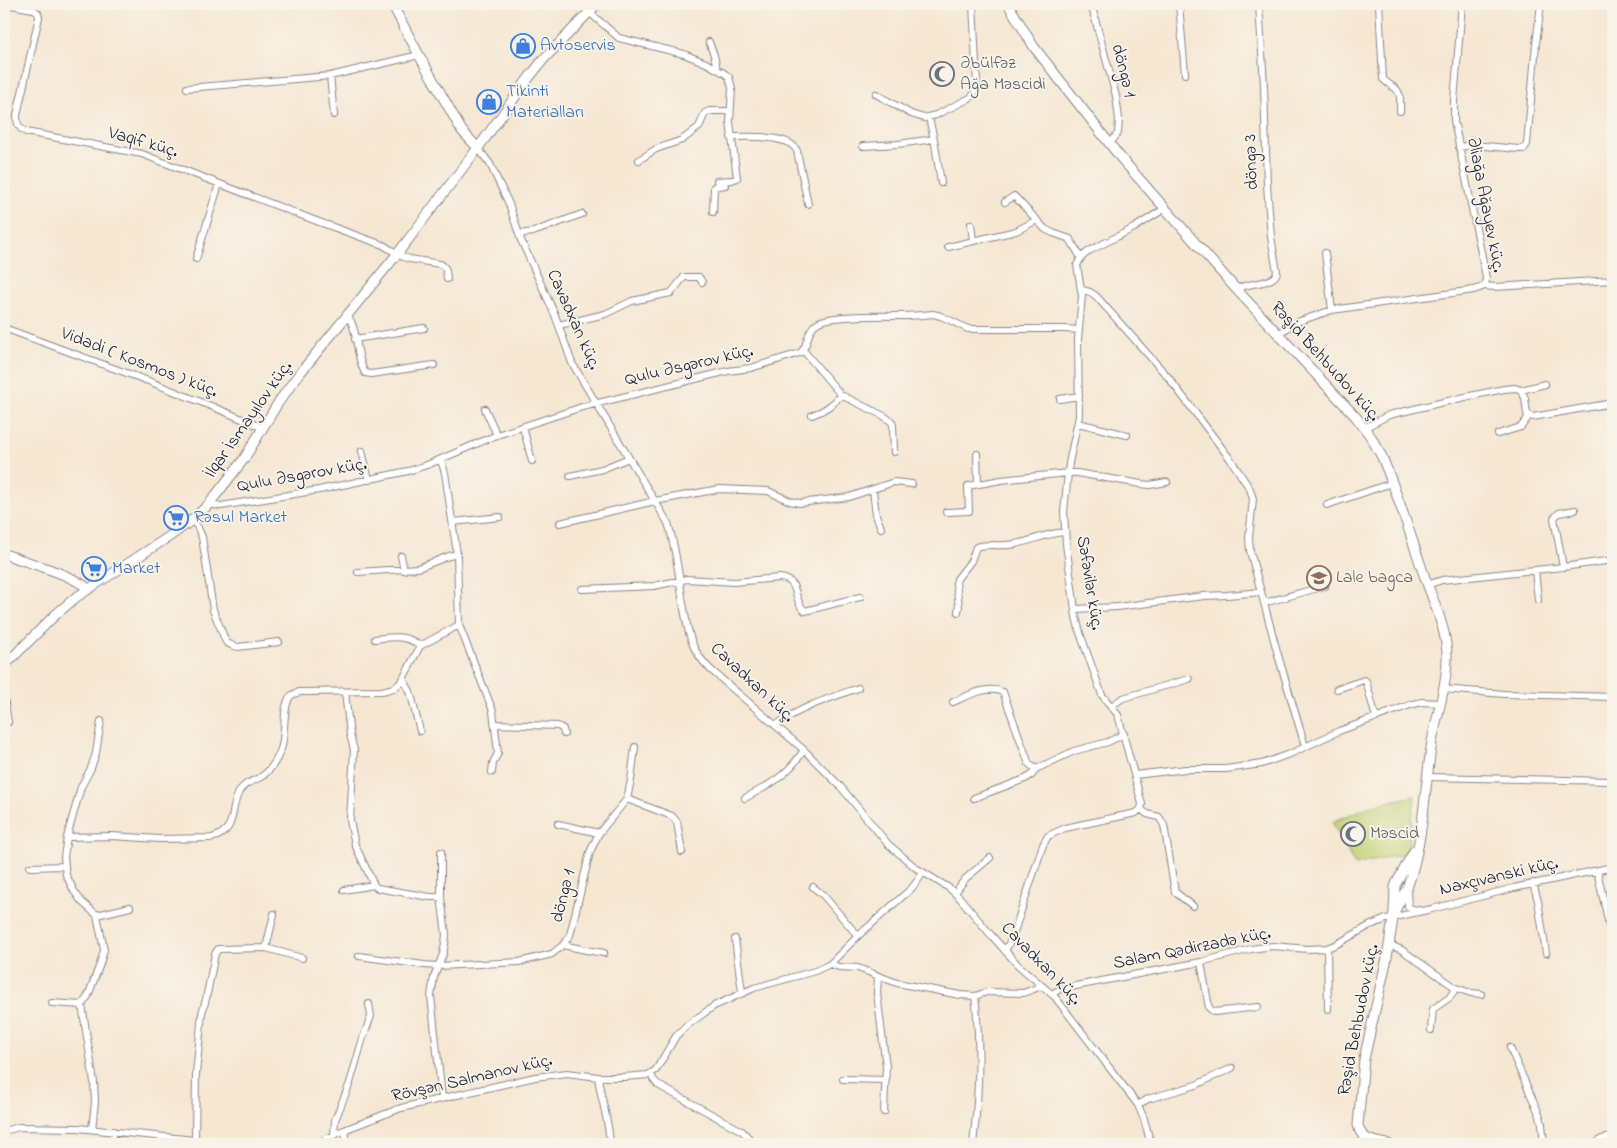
<svg xmlns="http://www.w3.org/2000/svg" width="1617" height="1148" font-family="'Indie Flower',sans-serif">
	<style>
		.green { fill: #c3d376; stroke: #727a58 }
		.lines { fill: none; stroke-linecap: round; stroke-linejoin: round }
		.street-casing { stroke: #8c8487; stroke-width: 8 }
		.secondary-casing { stroke: #8c8487; stroke-width: 11 }
		.street { stroke: #fff; stroke-width: 6 }
		.secondary { stroke: #fff; stroke-width: 9 }
		.labels { text-anchor: middle; dominant-baseline: central; stroke-width: 4; stroke-linejoin: round; paint-order: stroke }
		.shop-label { font-size: 18px; fill: #366cbe; stroke: #f7f3e8; text-anchor: start }
		.worship-label { font-size: 18px; fill: #5b616d; stroke: #f7f3e8; text-anchor: start }
		.street-label { font-size: 18px; fill: #22223b; stroke: #f7f3e8 }
		.education-label { font-size: 18px; fill: #785e54; stroke: #f7f3e8; text-anchor: start }
	</style>
	<rect width="100%" height="100%" fill="#f7f3e8"/>
	<filter id="ink" filterUnits="userSpaceOnUse"><feTurbulence type="fractalNoise" baseFrequency=".02" numOctaves="2"/><feDisplacementMap in="SourceGraphic" scale="10" xChannelSelector="R" yChannelSelector="G"/><feConvolveMatrix kernelMatrix="1 2 1 2 8 2 1 2 1" color-interpolation-filters="sRGB"/></filter>
	<filter id="wash" filterUnits="userSpaceOnUse"><feTurbulence type="fractalNoise" baseFrequency=".0096" numOctaves="4" result="noise"/><feDisplacementMap in="SourceGraphic" scale="20" xChannelSelector="R" yChannelSelector="G"/><feGaussianBlur stdDeviation="1.12" result="paint"/><feColorMatrix in="noise" values="0 0 0 0 0 0 0 0 0 0 0 0 0 0 0 0 0 1.4 0 .05"/><feComposite in="paint" operator="in"/></filter>
	<g filter="url(#wash)">
		<rect width="100%" height="100%" fill="#f6e7d3"/>
		<path class="green" d="M1415,796l-7,54 -4,4 -49,11 -23,-43 41,-17z"/>
	</g>
	<g filter="url(#ink)">
		<g class="lines">
			<defs>
				<path id="street" d="M6,4l27,5 5,4 1,4 -22,98c0,9 1,13 9,17l116,22 177,68 64,23 20,12 7,2 30,5c7,3 6,8 7,15
					M651,4h1
					M1091,4l25,92 3,23 -1,14 -8,11
					M1179,4l6,70
					M1379,4l4,75c4,4 6,5 10,8 9,4 7,15 7,24
					M589,12l30,26 65,16 22,9 18,10 5,4 3,11 -2,34 7,56 -5,2 -15,1
					M709,42l5,13 3,14
					M330,76l4,39
					M187,88l143,-12 89,-21
					M876,94l35,20 13,4 12,-3 34,-17 4,-4 3,-10 -4,-80
					M929,118l6,26 6,39
					M731,137c16,0 59,-3 66,14l11,53
					M863,146l35,-2 36,-5
					M1459,147l14,-2 46,4h5l3,-5 9,-100 5,-40
					M478,148l12,16 19,40 12,36 34,75 17,48 96,160c8,25 11,54 15,80 3,15 4,29 10,42 4,10 11,18 18,25l93,80 36,36 48,58 28,24 33,20 10,9 32,38 27,30 37,32 83,108 6,14 7,25
					M639,160l17,-11 26,-9 17,-13 6,-14 4,-2h21
					M1005,202l9,-6 3,3 28,30 8,4 17,6 11,19
					M713,212l1,-25 11,-2
					M971,224l2,17
					M519,234l14,-2 49,-18
					M948,247l68,-16 21,-11
					M1325,253l7,57
					M196,259l23,-75
					M1485,286l10,1 118,-7
					M1236,289c11,-7 38,-4 41,-17l-6,-35 -4,-52 -3,-99 -5,-82
					M1082,290l8,2 6,4 72,81 63,83 19,29 3,10 -4,39 1,13 28,104 27,91
					M348,316c11,16 7,40 17,57l6,1 63,-9
					M559,325l46,-11 27,-13 39,-8 13,-16h15l3,5
					M4,328l147,54 77,31 35,15
					M1277,334l23,-13 32,-11 142,-20 11,-4 1,-7 -2,-12 -30,-146v-20l8,-97
					M355,339l69,-11
					M803,350l38,45 43,21 8,6 1,3 1,27
					M1521,390l24,-6
					M1060,399l19,-3
					M485,409l12,26
					M812,415c12,-4 21,-10 29,-20
					M1078,423l49,12
					M523,427l9,34
					M1364,428l25,-13 76,-18 39,-8 11,-1 6,2 4,8 2,16 6,3 80,-14
					M1498,434l23,-7 8,-11
					M362,451l7,29
					M977,454l1,30
					M441,460l4,13 12,81 2,71 34,86 5,42 -5,10 -1,9
					M570,476l32,-7 27,-11
					M873,490l3,25 5,13
					M209,504l12,2 98,-16 89,-19 19,-6 70,-30 85,-28 146,-36 23,-3 49,-15c9,-7 6,-23 17,-30 14,-9 66,-7 85,-7 10,0 21,-1 31,-2l8,2 27,13h96l15,1
					M1327,505l65,-22
					M946,512l23,-1 -1,-25 33,-6 67,-7h9l64,11 9,1 17,-3
					M192,520l5,6 5,11 11,73 13,32 5,3 7,2 41,-5
					M453,522l47,-5
					M560,523l95,-22 64,-12 49,2 22,10 10,2 49,-6 45,-15 18,2
					M401,556l3,14
					M1563,567l-9,-49 5,-5 16,-3
					M1535,570l3,30
					M358,572l60,-4 31,-12 8,-2
					M1427,585l15,-5 121,-13 50,-7
					M582,589l72,-3 33,-7 47,3 45,-4c22,1 13,23 26,33l55,-14
					M1264,603l61,-17
					M1075,609l42,-2 87,-11 23,-1 34,-3
					M958,612l1,-6 -3,-23 1,-4 14,-18 5,-14c12,-4 27,0 39,-3 17,-3 32,-11 50,-12
					M375,639c17,-2 31,-5 45,7
					M403,679l7,12 10,40
					M1337,689l27,-9 2,1 10,37
					M1442,689l63,5 108,3
					M345,692l5,43 4,15 -4,70 5,25 19,40 3,3 53,9h11l5,37 -1,10 -2,10 -9,23 -3,19 11,102
					M4,698l4,24
					M953,702c14,-6 34,-17 50,-10l26,72 7,5 38,-18 34,-9 16,-8
					M1111,706l12,-8 66,-19
					M495,724l63,2 5,3 1,5
					M776,725c25,-18 54,-27 82,-37
					M1135,775l51,-6h40l36,-5 30,-11 47,-22 71,-26 12,-3 17,1
					M1427,777l186,4
					M745,798c25,-13 43,-23 59,-48
					M974,798l51,-19 7,-4 4,-6
					M627,799l45,17 5,6 5,30
					M1141,809l6,5 12,3 5,8 11,67 18,14
					M558,824l41,9
					M67,837l45,-1 47,3 53,-1c26,-8 17,-27 27,-46 5,-9 14,-11 22,-15 9,-6 16,-17 20,-28 5,-13 1,-42 9,-52 2,-3 6,-4 10,-5l82,-1 12,-3 5,-4 4,-5 17,-33 39,-21
					M441,852v45
					M30,867l34,-1
					M1597,871l16,71
					M1533,883l5,18 8,52
					M813,887l10,8 35,41
					M344,890l30,-5
					M1407,891l1,15 4,3 7,1
					M955,893l10,-14 25,-21
					M97,915l33,-8
					M735,939l7,53
					M563,945l23,5 18,3
					M1390,945l12,5 54,38 -7,10 -16,11 -2,21
					M266,948l8,-34
					M1327,948l1,61
					M1005,951l7,-13 31,-93 5,-9 17,-8 71,-15 5,-4 1,-5 -24,-89 -16,-20 -22,-62 -4,-16 -10,-73 -2,-32 5,-49 10,-47 -1,-77 4,-43 -5,-31 4,-7 8,-7 45,-23 30,-19
					M359,956l65,9 14,1 81,-4 33,-8 11,-9 7,-10 20,-83 9,-19 28,-34 4,-19 4,-33
					M1201,962l8,46 5,4 44,-5
					M830,964l9,3 19,1 39,15 63,12 15,1 12,-4 36,1 19,-7
					M878,976l-1,17 9,74 -2,45
					M1456,988l15,5 10,1
					M1052,994l8,-5 141,-27 50,-13 22,-3 35,3 19,-1 10,-4 32,-18 17,-7 46,-10 82,-21 99,-21
					M52,1003l30,2
					M1510,1048l30,68 2,8 2,20
					M651,1074l2,5 5,6 84,46 7,7 4,6
					M598,1077c3,23 11,44 12,67
					M843,1079l43,1
					M1138,1105l10,-6 48,-14 36,-17
					M92,1129l3,-27 -1,-20 -12,-77 6,-9 12,-32 4,-14 -7,-35 -15,-13 -8,-11 -8,-16 -2,-18 3,-20 14,-50 10,-19 5,-15 5,-32
					M344,1130l4,14
					M4,1131l15,-4 59,1 155,16
					M334,1135l1,-15 15,-37 12,-42 9,-25 -2,-12
					M195,1140l1,-66 6,-61 4,-14 9,-45 3,-5 48,-1 36,10
					M112,1144l1,-13
					M316,1144l28,-14 57,-22 134,-31 32,-4 31,4h26l24,-2 8,-5 20,-34 10,-10 28,-20 40,-18 61,-17 15,-7 28,-28 54,-48 11,-15
					M973,1144c6,-49 8,-98 2,-148
					M1595,1144l7,-5 11,-2"/>
				<path id="secondary" d="M392,4l27,51 43,76 16,17
					M1008,4l26,43 86,110 116,132 120,128 15,20 11,20c16,38 28,77 41,115 8,24 20,48 23,72 5,29 -9,69 -14,98 -8,49 -8,99 -25,146
					M4,554c20,7 70,21 84,35
					M4,666l49,-49 22,-19 95,-62 22,-16 17,-16 35,-45 34,-56 18,-25 102,-125 80,-105 50,-69 15,-19 54,-56
					M1396,884l18,-33
					M1395,887l-1,25 12,-22
					M1388,1144c-14,-3 -27,-3 -30,-19l6,-66 23,-101 7,-46"/>
			</defs>
			<use href="#street" class="street-casing"/>
			<use href="#secondary" class="secondary-casing"/>
			<use href="#street" class="street"/>
			<use href="#secondary" class="secondary"/>
		</g>
	</g>
	<defs>
		<symbol id="shop-ring" viewBox="-11 -11 22 22"><circle r="9.5" fill="#f7f3e8" stroke="#3f7fe0" stroke-width="1.5"/><path d="M-5-2.5h2.3a2.7 3.5 0 0 1 5.4 0H5L5.5 6h-11ZM-1.5-2.5h3a1.5 2.3 0 0 0-3 0Z" fill="#3f7fe0"/></symbol>
		<symbol id="mosque-ring" viewBox="-11 -11 22 22"><circle r="9.5" fill="#f7f3e8" stroke="#6b7280" stroke-width="1.5"/><path d="M3.5-4.9A6 6 0 1 0 3.5 4.9A5 5 0 1 1 3.5-4.9Z" fill="#6b7280"/></symbol>
		<symbol id="supermarket-ring" viewBox="-11 -11 22 22"><circle r="9.5" fill="#f7f3e8" stroke="#3f7fe0" stroke-width="1.5"/><path d="M-6-5.5h2.5l.6 2H6L4.5 2H-2.5L-4.4-4H-6ZM-1.5 3.2a1.3 1.3 0 1 0 .1 0ZM3 3.2a1.3 1.3 0 1 0 .1 0Z" fill="#3f7fe0"/></symbol>
		<symbol id="school-ring" viewBox="-11 -11 22 22"><circle r="9.5" fill="#f7f3e8" stroke="#8d6e63" stroke-width="1.5"/><path d="M0-5L7-2L0 1L-7-2ZM-4 1L0 2.5L4 1V4Q0 6-4 4Z" fill="#8d6e63"/></symbol>
	</defs>
	<g fill-rule="evenodd">
		<use href="#shop-ring" x="509" y="32" width="28" height="28"/>
		<use href="#mosque-ring" x="928" y="60" width="28" height="28"/>
		<use href="#shop-ring" x="475" y="88" width="28" height="28"/>
		<use href="#supermarket-ring" x="162" y="504" width="28" height="28"/>
		<use href="#supermarket-ring" x="80" y="555" width="28" height="28"/>
		<use href="#school-ring" x="1305" y="564" width="28" height="28"/>
		<use href="#mosque-ring" x="1339" y="820" width="28" height="28"/>
	</g>
	<g class="labels">
		<g class="shop-label">
			<text x="540" y="46">Avtoservis</text>
			<text x="506" y="92">Tikinti<tspan x="506" dy="21">Materialları</tspan></text>
			<text x="194" y="518">Rəsul Market</text>
			<text x="112" y="569">Market</text>
		</g>
		<g class="worship-label">
			<text x="960" y="64">Əbülfəz<tspan x="960" dy="21">Ağa Məscidi</tspan></text>
			<text x="1370" y="834">Məscid</text>
		</g>
		<g class="street-label">
			<text transform="translate(1123 71) rotate(76)">döngə 1</text>
			<text transform="translate(143 143) rotate(16)">Vaqif küç.</text>
			<text transform="translate(1252 162) rotate(-92)">döngə 3</text>
			<text transform="translate(1485 205) rotate(79)">Əliağa Ağayev küç.</text>
			<text transform="translate(573 320) rotate(66)">Cavadxan küç.</text>
			<text transform="translate(1325 362) rotate(48)">Rəşid Behbudov küç.</text>
			<text transform="translate(139 363) rotate(21)">Vidadi ( Kosmos ) küç.</text>
			<text transform="translate(689 366) rotate(-13)">Qulu Əsgərov küç.</text>
			<text transform="translate(249 420) rotate(-55)">İlqar İsmayılov küç.</text>
			<text transform="translate(302 476) rotate(-10)">Qulu Əsgərov küç.</text>
			<text transform="translate(1089 583) rotate(81)">Səfəvilər küç.</text>
			<text transform="translate(752 683) rotate(43)">Cavadxan küç.</text>
			<text transform="translate(1499 877) rotate(-13)">Naxçıvanski küç.</text>
			<text transform="translate(564 896) rotate(-76)">döngə 1</text>
			<text transform="translate(1192 949) rotate(-11)">Salam Qədirzadə küç.</text>
			<text transform="translate(1041 964) rotate(46)">Cavadxan küç.</text>
			<text transform="translate(1359 1020) rotate(-79)">Rəşid Behbudov küç.</text>
			<text transform="translate(472 1079) rotate(-13)">Rövşən Salmanov küç.</text>
		</g>
		<g class="education-label">
			<text x="1336" y="578">Lale bagca</text>
		</g>
	</g>
	<rect width="1617" height="1148" fill="none" stroke="#f7f3e8" stroke-width="20"/>
</svg>
